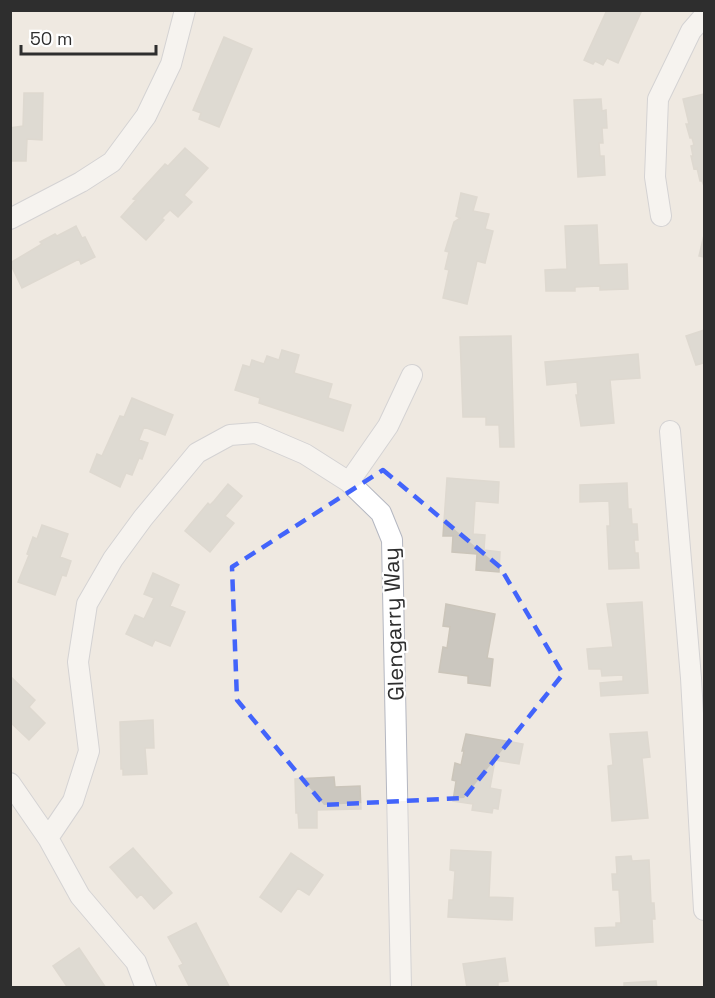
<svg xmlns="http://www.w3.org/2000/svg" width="715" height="998" font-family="'Space Grotesk',sans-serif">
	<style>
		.building { fill: #cbc7bf; stroke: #cbc5ba; stroke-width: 1.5 }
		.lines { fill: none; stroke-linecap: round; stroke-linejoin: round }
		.minor-casing { stroke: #b4b7c1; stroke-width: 22 }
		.minor { stroke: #fff; stroke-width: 20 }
		.marked { fill: none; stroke: #4264fb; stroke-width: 4.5; stroke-dasharray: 12 8; stroke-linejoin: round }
		.labels { text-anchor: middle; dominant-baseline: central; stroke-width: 4.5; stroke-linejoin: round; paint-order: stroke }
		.street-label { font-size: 22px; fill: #2e2e2e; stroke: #fff }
	</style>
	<rect width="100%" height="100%" fill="#efe9e1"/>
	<path class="building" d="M607,10h35l-24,53 -11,-5 -4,7 -8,-4 -2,3 -9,-4z
		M224,37l28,12 -33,78 -20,-8 2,-6 -8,-3z
		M24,93h19l-1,47 -15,-1 -1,22h-16v-33l13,-2z
		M704,94v92l-2,-5h-2l-3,-13 -3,1 -3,-13h2l-2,-10 3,-1 -2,-7h-2l-4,-14h3l-6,-25z
		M601,99l1,12 4,-1 1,18h-5l1,15h-4l1,13h4l1,19 -27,2 -4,-77z
		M185,148l23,20 -24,27 8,7 -14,15 -8,-7 -8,8 2,2 -18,20 -25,-23 15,-17 -3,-1 32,-35 3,2z
		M461,193l16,4 -4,14 16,3 -4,15 8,2 -8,32 -8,-2 -10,43 -24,-6 6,-28 -4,-1 4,-17 -4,-1 9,-29 6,-4 -4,-2z
		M597,225l2,40 28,-1 1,25 -28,1v-4l-25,1v4h-29l-1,-21 22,-1 -2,-43z
		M76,226l6,12 3,-1 10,20 -14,7 -2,-5 -57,29 -12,-25 32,-19 -2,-2 15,-8 2,2z
		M704,235v22l-5,-1z
		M704,330v33l-8,2 -10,-29z
		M511,336l3,111h-14l-1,-22h-13v-8h-23l-3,-80z
		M282,350l17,5 -5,18 38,11 -4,14 23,7 -8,26 -84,-28 1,-5 -25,-8 8,-25 7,2 2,-7 12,4 3,-8 12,4z
		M638,354l2,24 -30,2 4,43 -33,3 -5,-31h2l-1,-13 -30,3 -2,-23z
		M132,398l41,17 -8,20 -21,-8 -5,13 9,3 -6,16 -3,-1 -7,17 -6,-2 -6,14 -30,-15 7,-18 5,2 18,-40 4,1z
		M447,478l52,4 -1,21 -23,-2 -2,33 12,1 -1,15 16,2 -1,20 -23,-2 1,-16 -25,-2 1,-16h-10z
		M627,483l1,26h3l1,15h5l1,16h-4l1,13h3l1,15 -30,1 -2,-43h3l-1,-25 -29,1v-17z
		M228,484l14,12 -17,20 9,7 -24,29 -25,-21 23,-28 2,2 4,-4z
		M42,525l26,9 -8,23 11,4 -5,15 -4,-1 -7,20 -37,-13 11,-27 -2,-1 6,-17 4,2z
		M153,573l26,12 -9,21 15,6 -15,34 -15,-6 -3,6 -26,-12 9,-19 9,4 10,-21 -10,-4z
		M642,602l6,91 -47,3 -1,-13 23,-2v-6l-21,1 -1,-7h-12l-2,-20 26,-2 -6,-43z
		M446,604l49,10 -8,44 6,1 -3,27 -22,-3v-7l-29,-4 4,-25 4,1 3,-21 -7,-1z
		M10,676l25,24 -6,7 16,16 -16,17 -19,-18z
		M153,720l1,28h-9l2,26 -24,1v-6h-2l-1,-47z
		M647,732l3,25 -8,1 6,60 -36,3 -4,-55 5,-1 -3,-31z
		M466,734l57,10 -4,20 -24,-4 -5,28 11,2 -3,19 -5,-1 -1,5 -20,-3 1,-6 -20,-3 3,-20 -4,-1 3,-17 6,2 3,-14h-2z
		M334,777l1,10 25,-1 1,23 -44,1v18h-18l-1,-15h-2l-1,-34z
		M133,848l39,45 -18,16 -13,-15 -4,4 -27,-31z
		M451,850l40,2 -2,45 24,1 -1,22 -64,-3 1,-17h4l2,-29 -5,-1z
		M291,853l32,22 -14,20 -11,-7 -17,24 -21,-15z
		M631,856l1,5 17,-1 2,43h3l1,16h-3l1,23 -57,4 -1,-18 21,-1v-4h5l-2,-33h-6l-1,-16h5l-1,-17z
		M196,923l34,65h-40l-11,-22 4,-2 -15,-27z
		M79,948l27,40h-38l-15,-22z
		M505,958l3,23 -10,1v6h-31l-4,-24z
		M656,981l1,7h-33v-5z"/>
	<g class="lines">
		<defs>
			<path id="minor" d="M661,216l-6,-39 3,-78 33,-68 13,-15
				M10,219l71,-37 31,-20 34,-46 25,-52 14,-54
				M670,431l21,247 13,232
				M349,482l39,-56 24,-51
				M10,783l38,55 32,58 56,66 10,26
				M48,838l25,-37 16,-50 -11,-89 9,-58 26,-45 30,-41 54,-65 33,-18 26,-2 49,21 44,28 32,31 11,27 9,448"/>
		</defs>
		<use href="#minor" class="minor-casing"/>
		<use href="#minor" class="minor"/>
	</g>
	<path d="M0 0H715V998H0ZM383,470l117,97 63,107 -99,124 -140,7 -87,-105 -5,-133z" fill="#efe9e1" fill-opacity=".55" fill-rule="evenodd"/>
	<path class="marked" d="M383,470l117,97 63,107 -99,124 -140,7 -87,-105 -5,-133z"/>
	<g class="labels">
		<g class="street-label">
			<text transform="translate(393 624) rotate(-92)">Glengarry Way</text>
		</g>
	</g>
	<rect width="715" height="998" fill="none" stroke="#2e2e2e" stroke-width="24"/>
	<path d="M21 45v9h135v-9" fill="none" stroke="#2e2e2e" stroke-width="3"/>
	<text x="30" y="45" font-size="18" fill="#2e2e2e" stroke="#ffffff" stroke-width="4.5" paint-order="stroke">50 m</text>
</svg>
